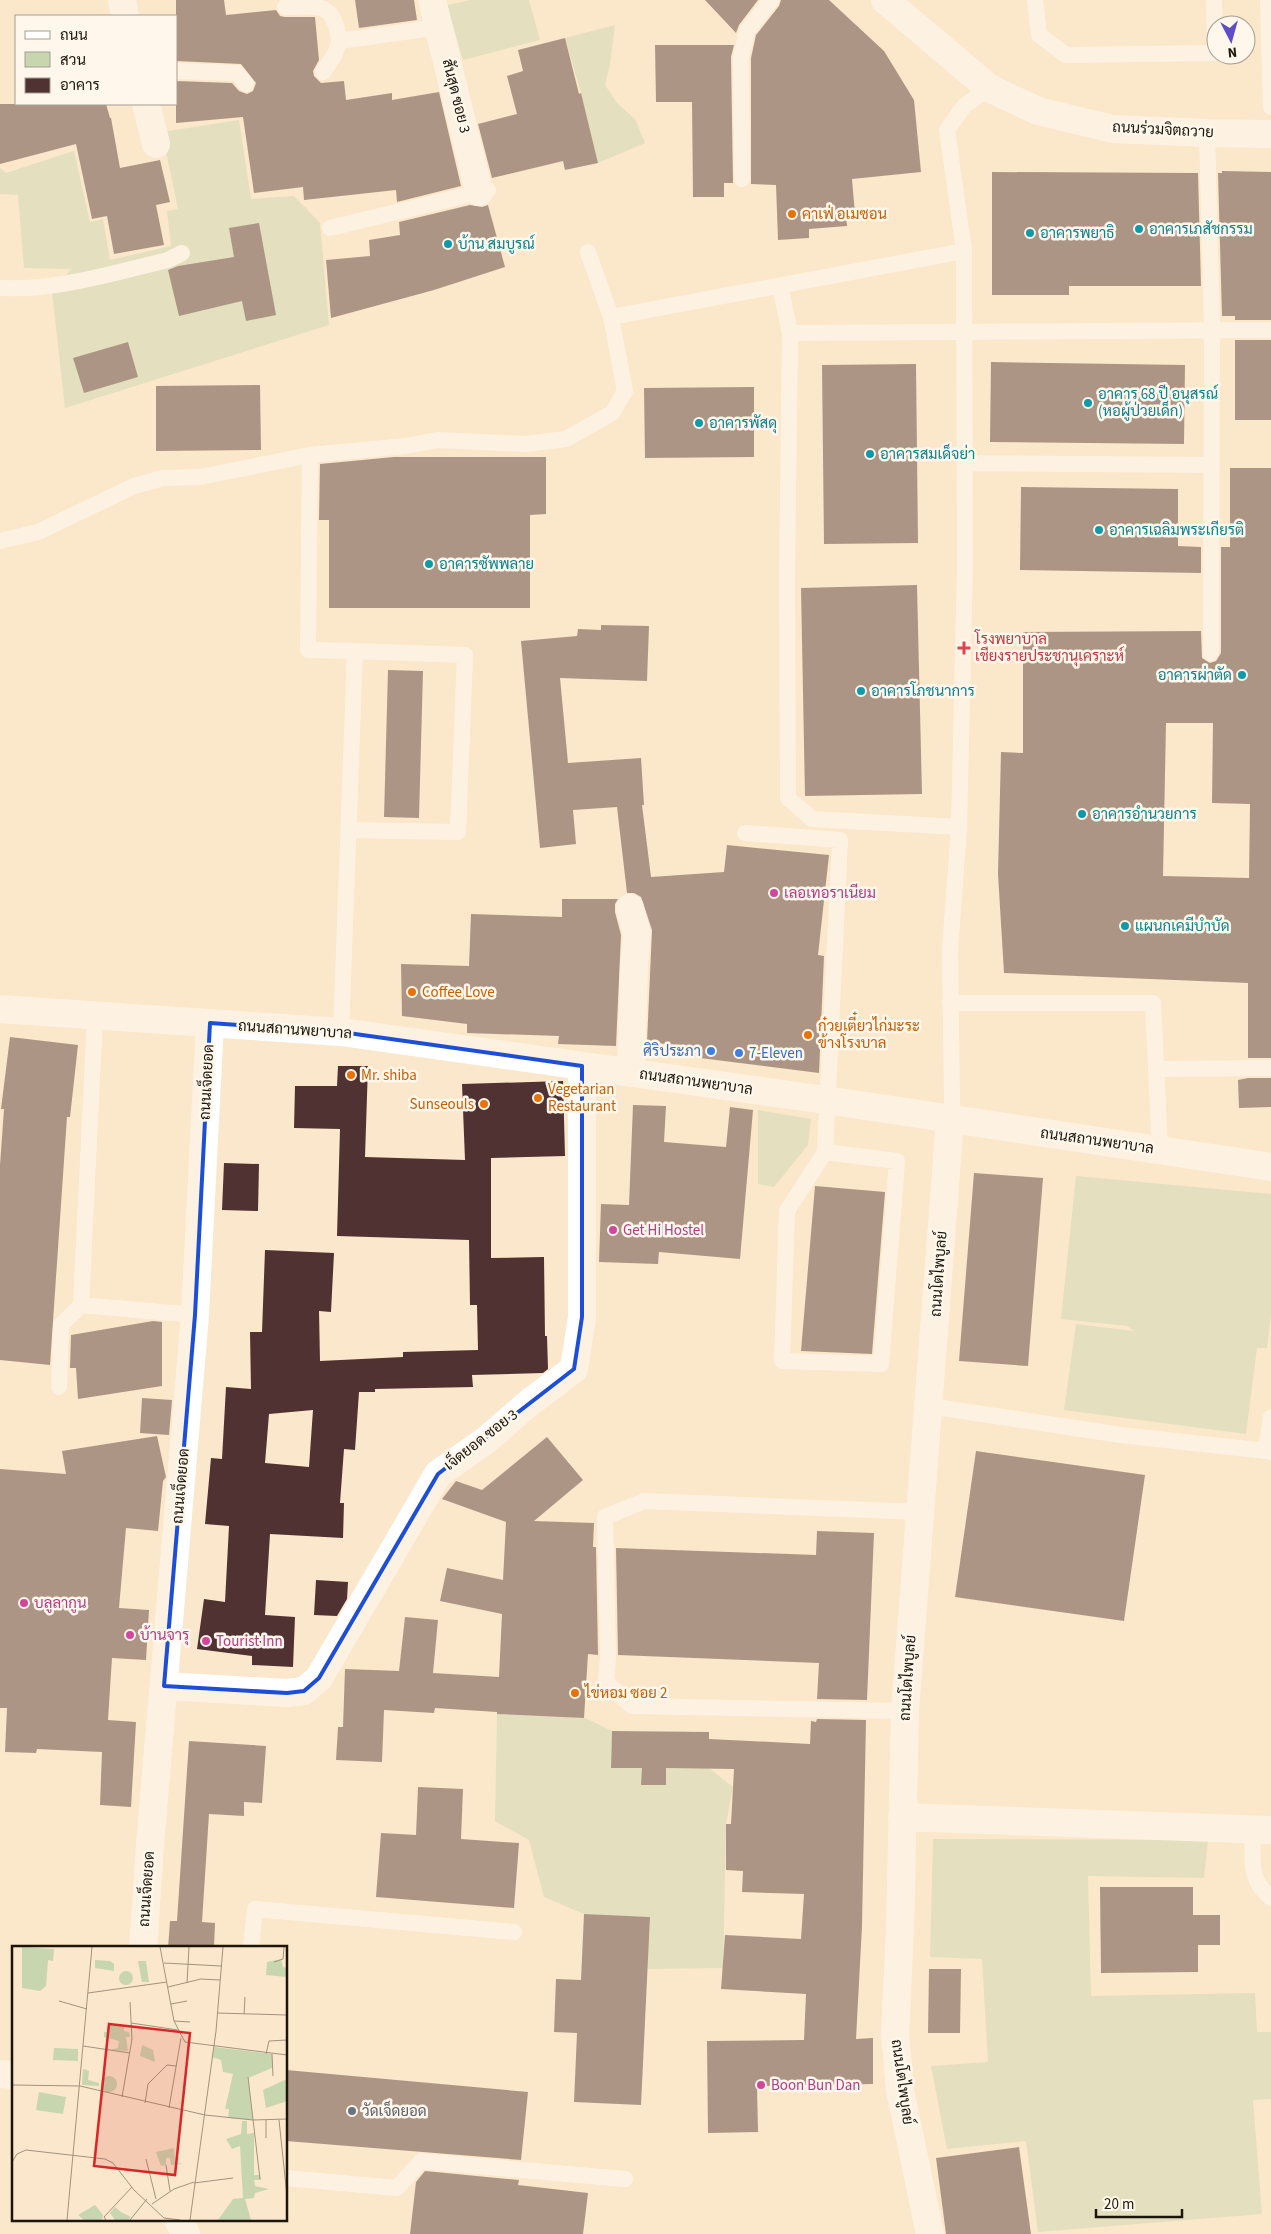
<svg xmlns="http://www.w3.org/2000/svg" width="1271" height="2234" font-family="'Source Sans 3',Sarabun,sans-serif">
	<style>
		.green { fill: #c8d6af }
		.building { fill: #4f3231; fill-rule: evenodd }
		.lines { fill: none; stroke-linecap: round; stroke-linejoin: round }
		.lane { stroke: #fff; stroke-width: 16 }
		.street { stroke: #fff; stroke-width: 28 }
		.secondary { stroke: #fff; stroke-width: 28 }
		.marked { fill: none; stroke: #1d4ed8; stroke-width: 4; stroke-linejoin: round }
		.food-dot { fill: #e8710a; stroke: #fff7eb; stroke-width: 2 }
		.culture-dot { fill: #0f9aa8; stroke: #fff7eb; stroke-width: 2 }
		.health-dot { fill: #e0444e; stroke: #fff7eb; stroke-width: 2 }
		.hotel-dot { fill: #d1479c; stroke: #fff7eb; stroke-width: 2 }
		.shop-dot { fill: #3f7fe0; stroke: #fff7eb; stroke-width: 2 }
		.worship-dot { fill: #6b7280; stroke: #fff7eb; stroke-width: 2 }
		.labels { text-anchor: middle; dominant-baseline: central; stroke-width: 5; stroke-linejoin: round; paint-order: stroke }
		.street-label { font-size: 15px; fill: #1c150b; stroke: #fff7eb }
		.food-label { font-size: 15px; fill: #c56008; stroke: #fff7eb; text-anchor: start }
		.culture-label { font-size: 15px; fill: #0d838f; stroke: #fff7eb; text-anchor: start }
		.health-label { font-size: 15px; fill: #be3a42; stroke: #fff7eb; text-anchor: start }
		.hotel-label { font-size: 15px; fill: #b23c85; stroke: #fff7eb; text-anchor: start }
		.shop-label { font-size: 15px; fill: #366cbe; stroke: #fff7eb; text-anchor: end }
		.worship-label { font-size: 15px; fill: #5b616d; stroke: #fff7eb; text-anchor: start }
		.inset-road { fill: none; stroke: #a2937e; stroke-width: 1 }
		.view { fill: #d62828; fill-opacity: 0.15; stroke: #d62828; stroke-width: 2.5 }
		.inset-edge { fill: none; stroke: #1c150b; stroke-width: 2.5 }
	</style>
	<rect width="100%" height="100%" fill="#fbe7cb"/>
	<path class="green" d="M471,0h58l11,40 -77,20 -16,-55z
		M615,25l-5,39 -5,21 12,18 18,16 10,24 -47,20 -17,-70 -16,-55z
		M239,120l12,79 43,-3 26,27 9,102 -264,83 -13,-116 19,-23 -47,-1 -6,-73 -18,-1v-26l6,5 68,-22 16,71 13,-3 7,41 61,-14 -4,-35 11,-2 -16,-77z
		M758,1110l53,9 -3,26 -34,42 -16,-3z
		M1076,1176l195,18v120l-4,34h-10l-11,86 -182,-24 12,-86 58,7 -7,-5 -66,-7z
		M497,1714l88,4 27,13 -1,37h31v17h24v-17h43l24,19 -7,37 -3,144 -76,1 3,-52 -66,-3 -40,-17 -15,-57 -34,-19z
		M933,1839l275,1 -4,38 -116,-2 3,120 164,-3 2,39h14v67l-18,1 9,114 -224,18 -12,-91 -79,8 -16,-83 57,-4 -6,-103 -52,-2z"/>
	<path class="building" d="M176,0h48l2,15 50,-5 4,6 5,1h30l4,43 -6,11 1,5 7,7 23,-2 2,19 46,-7v7l47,-8 22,94 -64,16 -1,-12 -92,10 -1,-13 -49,6 -11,-76 -67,6v-42l56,2 7,8 8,3 6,-3 3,-8 -15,-19 -65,-3z
		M355,0h59l3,20 -58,8z
		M705,0h53l-19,25 -3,8z
		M781,0h48l55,51 30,49 7,72 -69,7 3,35 -9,1 1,11 -38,3v9l-31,2 -2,-55 -25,-1v-126l5,-23 23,-29z
		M565,38l14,56 2,-1 17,70 -33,7 -2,-9 -71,17 -14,-54 39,-10 -10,-38 16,-5 -5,-21z
		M655,45h79l-3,12 2,126h-9v14h-31l-1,-95h-36z
		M0,104h106l4,14h1l9,50 40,-8 10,42 -14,3 8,40 -50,9 -7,-38 -15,3 -16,-75 -76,20z
		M1222,171l49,1v148h-36v-4h-13l-4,-143h4z
		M992,172l206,1 3,113h-132v9h-77z
		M470,205l12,2 6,-2 17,62 -71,23 -103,28 -5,-58 44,-4 -1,-16 31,-5 -1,-13z
		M259,223l17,92 -30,6 -4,-20 -63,15 -11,-46 10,-4 56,-9 -5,-29z
		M1235,340h36v80h-36z
		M128,342l10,35 -54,16 -11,-35z
		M991,362l194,3 -1,79 -194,-2z
		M916,364l2,179 -94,1 -2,-179z
		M260,385l1,65 -105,1v-65z
		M754,387v70l-109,1 -1,-70z
		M394,457h152v57l-16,1v93h-201v-88h-10l1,-56z
		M1230,468h41v590h-23v-75l-244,-10 -6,-99 3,-122 22,1v-121l178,-1 1,27 8,5 6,-2 5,-8v-106h9zM1166,723h47l-1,80 38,1 -1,74 -86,-2z
		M1021,487l157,2v57l23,1v26l-181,-3z
		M917,585l5,209 -117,2 -4,-208z
		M601,625l48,1 -2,55 -87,-3 8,85 73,-5 3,47h-2l9,72 73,-5 3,-27 102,10 -11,100 6,1 -5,117 -119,-15 2,-10 -55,-6 5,-112 -11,-33 -7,-4h-7l-10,-86 -44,3 3,34 -36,4 -19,-207 56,-5 1,-7 23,1z
		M388,670l35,1 -4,147 -35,-1z
		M562,899h56l-3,5v8l6,23 -5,111 -58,-2 1,-8 -92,-3v-9l-65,-8 -1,-52 68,2 2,-52 91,3z
		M10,1037l68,8 -8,72h-3l-17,248 -50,-5v-195l4,-56h-3z
		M338,1066h30l-3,91 100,3 -3,-76 101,-3 2,75 -74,2v100l53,-1 1,79h2l1,33 -5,4 -71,2 1,12 -98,2v3h-16l-4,58 -11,-1 -4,54h4l-1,35 -73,-4 -5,81 30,2 -2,50 -41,-2v-9l-55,-7 7,-50 21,3 4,-76 -24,-2 6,-66 11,1 4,-72 25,2 -1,-57h12l3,-82 69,3 -3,59 -12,-1 1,50 83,-4v-5l75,-2 -1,-45h-7l-1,-65 -132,-4 3,-107 -46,-1 1,-42h42zM313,1410l-4,57 -44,-4 4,-49z
		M1248,1078h23v29l-32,1 -1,-28z
		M633,1105l33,1 -2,36 62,5 4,-40 23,3 -13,149 -81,-7 -1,12 -59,-2 2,-58 28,1z
		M224,1163l35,1 -1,47 -36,-1z
		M974,1173l69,5 -15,188 -69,-5z
		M815,1186l70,6 -13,162 -71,-3z
		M153,1321l9,1v64l-84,13 -2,-31h-6l1,-33z
		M142,1398l30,2 -3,35 -29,-2z
		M157,1436l9,41 -3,4 -5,50 -32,-3 -7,80 30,2 -3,50 -34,-2 -4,62 28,2 -5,85 -31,-2 2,-53 -65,-3 -1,4 -31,-1 2,-44h-7v-239l66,5 -4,-23z
		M547,1437l36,43 -49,41 60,2 -1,24h3l2,108 -10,-1 -4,64 -87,-4v-2l-62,-4 -1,5 -50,-3 -2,52 -46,-2 2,-33h5l2,-58 54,2 6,-54 33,3 -5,53 66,4 3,-63 -62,-13 7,-33 56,12 3,-58 -64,-23 14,-18 26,9z
		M976,1451l169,24 -21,146 -169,-24z
		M817,1531l57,2 -7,167 -50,-1 2,-36 -201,-8 -2,-107 200,7z
		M316,1580l32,2 -1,17 -10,17 -23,-1z
		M817,1719l49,1 -4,206 -6,113 17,-1v46l-116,2 1,46 -50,1 -1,-92 97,-1 2,-46 -85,-5 4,-54 76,4 3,-45 -62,-2 1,-21 -17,-1v-46h5l3,-55 -68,-1v17h-25l1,-17h-31l1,-37 97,1v7l101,5 1,-23 5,1z
		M189,1741l77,5 -4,57 -18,-1v14l-35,-2 -7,108 13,1 -1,25h-46l2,-27h7z
		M418,1787l45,2 -2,50 58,4 -5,65 -138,-11 5,-64 35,2z
		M1100,1887h93v28h27v30h-22v27l-97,1z
		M584,1914l66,3 -9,188 -67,-3 3,-69 -23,-1 2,-53 25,1z
		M929,1969h32l-1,64h-32z
		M286,2070l242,22 -7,68 -235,-19z
		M1019,2147l12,87h-85l-10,-76z
		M425,2171l94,9 -1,5 70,8 -5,41h-173l6,-52z"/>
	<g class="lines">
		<path class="lane" d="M1035,0l4,35 27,20 149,-2 -1,-53
			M1268,0l3,107
			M285,7c34,-1 50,-5 54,34l100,-14
			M176,71l61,2 9,11
			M323,72l12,-18 4,-13
			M1207,133l5,198 -1,322
			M742,179l-1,-122 6,-26 24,-31
			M330,228l158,-38
			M780,286l10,47 -3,244 1,221 24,21 147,8
			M0,288c56,3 113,-15 168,-28l14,-7
			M611,317l353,-66
			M790,333l481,-3
			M310,455l-2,195 47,1 -14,381
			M965,463l246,2
			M0,541l38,-9 96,-46 29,-8 37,-1 110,-22 96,-9 31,-6 88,4 41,-5 46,-26 13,-22 -14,-74 -23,-65
			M349,830l109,2 7,-177 -110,-4
			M745,833l95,7 -15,312 -38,59 -5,150 99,3 16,-203 -72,-9
			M950,1003h203l7,147
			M1156,1069l115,-1
			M950,1119l2,-16 -2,-154 9,-122 6,-261 -1,-315 -17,-121 17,-24 25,-18
			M81,1305l114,10
			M59,1387l2,-62 20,-20 14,-289
			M929,1406l192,29 145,16
			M1271,1417l-5,34 5,1
			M905,1711l-273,-5 -26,-24 2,-25 -3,-140 39,-16 277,11
			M1253,1830c0,27 -6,49 18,68
			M251,1948l4,-39 259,23
			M286,2178l111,10 24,-27 204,18"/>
		<path class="street" d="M122,0l3,16
			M432,0l47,192
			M146,104l10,40
			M630,908l7,26 -3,31 -3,108
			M164,1686l123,7 17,-2 15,-13 119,-204 47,-33 44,-38 45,-34 8,-52v-251
			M902,1817l369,13
			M930,2234l-30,-144 -5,-56 5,-105 5,-218 45,-592"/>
		<path class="secondary" d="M885,0l104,88 49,23 75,18 94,4 64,1
			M0,1009l341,23 485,68 445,67
			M143,1948l7,-103 45,-530 15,-292
			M0,2074l14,1
			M178,2220l8,14"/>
	</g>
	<path d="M0 0H1271V2234H0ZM210,1023l131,9 241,34v251l-8,52 -136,105 -119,204 -15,13 -17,2 -123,-7 31,-371z" fill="#fbe7cb" fill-opacity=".55" fill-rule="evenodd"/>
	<path class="marked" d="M210,1023l131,9 241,34v251l-8,52 -136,105 -119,204 -15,13 -17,2 -123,-7 31,-371z"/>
	<g class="food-dot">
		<circle cx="792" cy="214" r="5"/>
		<circle cx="412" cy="992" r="5"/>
		<circle cx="808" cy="1035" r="5"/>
		<circle cx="351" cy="1075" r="5"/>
		<circle cx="538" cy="1098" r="5"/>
		<circle cx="484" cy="1104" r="5"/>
		<circle cx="575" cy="1693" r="5"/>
	</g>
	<g class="culture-dot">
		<circle cx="1139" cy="229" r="5"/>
		<circle cx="1030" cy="233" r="5"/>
		<circle cx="448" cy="244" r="5"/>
		<circle cx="1088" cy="403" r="5"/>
		<circle cx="699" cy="423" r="5"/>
		<circle cx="870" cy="454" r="5"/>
		<circle cx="1099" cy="530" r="5"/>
		<circle cx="429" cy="564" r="5"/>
		<circle cx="1242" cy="675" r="5"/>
		<circle cx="861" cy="691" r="5"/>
		<circle cx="1082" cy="814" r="5"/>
		<circle cx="1125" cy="926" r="5"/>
	</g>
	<path class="health-dot" d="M961.5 640.5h5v5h5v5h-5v5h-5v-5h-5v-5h5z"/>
	<g class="hotel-dot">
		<circle cx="774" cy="893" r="5"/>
		<circle cx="613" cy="1230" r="5"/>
		<circle cx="24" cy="1603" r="5"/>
		<circle cx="130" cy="1635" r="5"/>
		<circle cx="206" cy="1641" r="5"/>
		<circle cx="761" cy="2085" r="5"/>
	</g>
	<g class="shop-dot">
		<circle cx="711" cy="1051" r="5"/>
		<circle cx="739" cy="1053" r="5"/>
	</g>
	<circle class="worship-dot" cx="352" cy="2111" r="5"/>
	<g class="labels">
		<g class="street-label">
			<text transform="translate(456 96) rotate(76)">สันสุด ซอย 3</text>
			<text transform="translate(1163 130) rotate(3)">ถนนร่วมจิตถวาย</text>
			<text transform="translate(295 1030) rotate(4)">ถนนสถานพยาบาล</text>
			<text transform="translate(207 1082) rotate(-87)">ถนนเจ็ดยอด</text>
			<text transform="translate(696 1082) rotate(8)">ถนนสถานพยาบาล</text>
			<text transform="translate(1097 1141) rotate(8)">ถนนสถานพยาบาล</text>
			<text transform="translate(939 1274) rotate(-86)">ถนนโตไพบูลย์</text>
			<text transform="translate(481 1440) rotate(-38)">เจ็ดยอด ซอย 3</text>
			<text transform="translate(181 1486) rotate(-85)">ถนนเจ็ดยอด</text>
			<text transform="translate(908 1678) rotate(-86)">ถนนโตไพบูลย์</text>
			<text transform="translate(147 1889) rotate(-86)">ถนนเจ็ดยอด</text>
			<text transform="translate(902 2082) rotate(82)">ถนนโตไพบูลย์</text>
		</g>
		<g class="food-label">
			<text x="802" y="214">คาเฟ่ อเมซอน</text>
			<text x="422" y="992">Coffee Love</text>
			<text x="818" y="1026">ก๋วยเตี๋ยวไก่มะระ<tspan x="818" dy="17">ข้างโรงบาล</tspan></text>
			<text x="361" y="1075">Mr. shiba</text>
			<text x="548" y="1089">Vegetarian<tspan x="548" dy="17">Restaurant</tspan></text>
			<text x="474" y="1104" text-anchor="end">Sunseouls</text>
			<text x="585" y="1693">ไข่หอม ซอย 2</text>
		</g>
		<g class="culture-label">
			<text x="1149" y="229">อาคารเภสัชกรรม</text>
			<text x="1040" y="233">อาคารพยาธิ</text>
			<text x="458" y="244">บ้าน สมบูรณ์</text>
			<text x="1098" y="394">อาคาร 68 ปี อนุสรณ์<tspan x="1098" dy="17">(หอผู้ป่วยเด็ก)</tspan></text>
			<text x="709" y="423">อาคารพัสดุ</text>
			<text x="880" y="454">อาคารสมเด็จย่า</text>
			<text x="1109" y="530">อาคารเฉลิมพระเกียรติ</text>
			<text x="439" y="564">อาคารซัพพลาย</text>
			<text x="1232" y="675" text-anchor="end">อาคารผ่าตัด</text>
			<text x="871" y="691">อาคารโภชนาการ</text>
			<text x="1092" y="814">อาคารอำนวยการ</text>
			<text x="1135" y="926">แผนกเคมีบำบัด</text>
		</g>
		<g class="health-label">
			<text x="975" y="639">โรงพยาบาล<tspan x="975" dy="17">เชียงรายประชานุเคราะห์</tspan></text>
		</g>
		<g class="hotel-label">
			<text x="784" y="893">เลอเทอราเนียม</text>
			<text x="623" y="1230">Get Hi Hostel</text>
			<text x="34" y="1603">บลูลากูน</text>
			<text x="140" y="1635">บ้านจารุ</text>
			<text x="216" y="1641">Tourist Inn</text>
			<text x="771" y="2085">Boon Bun Dan</text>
		</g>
		<g class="shop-label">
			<text x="701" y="1051">ศิริประภา</text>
			<text x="749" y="1053" text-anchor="start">7-Eleven</text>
		</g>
		<g class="worship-label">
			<text x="362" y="2111">วัดเจ็ดยอด</text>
		</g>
	</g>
	<g transform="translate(12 1946)">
		<rect width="275" height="275" fill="#fbe7cb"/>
		<path d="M10,1l32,2 -1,12 -5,-1 -2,26 -6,5 -18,-3zM269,13l2,8 4,1v9l-21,-2 1,-13zM83,14l15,1 4,3v7l-19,-3zM126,15h8l3,21h-7zM107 32a7 7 0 1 1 14 0a7 7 0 1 1-14 0ZM98,79l14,1v5l5,1 1,5h-4l2,14 -18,-1 8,-2 1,-7 -15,-4v-5h5zM130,99l11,5 2,12 -15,-6zM202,101l58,7v14l-24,10 5,42 -25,-2 1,-9h-4l8,-35 -10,-2 -2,-12 -9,-3zM42,102l24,1v12l-25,-1zM71,123l6,2 -1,9 11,3v3l-17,-1zM89 138a8 8 0 1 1 16 0a8 8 0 1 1-16 0ZM275,133v22l-21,7 -3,-18zM27,146l27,5 -3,17 -27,-4zM230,175h5v13l7,-1v42h6l1,5h-7l1,6 14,3 -14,4 -1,5 -9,1 6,21h-33l15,-21 10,-1 -3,-52 -8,3 -6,-10 15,-5zM162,202l1,14 8,2 -12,1 -1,-7h-4v7l-5,1 -5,-14zM83,259l8,10 -1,5h-18l-6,-5zM103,261l6,5 10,5 -3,3h-13l-5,-7z" fill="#c8d6af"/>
		<path class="inset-road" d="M148,1l14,74 11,21M262,16l9,-3 1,-12M152,17l57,3M175,37l2,-36M156,41l33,-8 19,1M76,47l79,-11M47,55l28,8M159,58l16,-3M205,67l70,2M232,68l1,-17M162,75l16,1M119,77l47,7M173,96l102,13M71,100l47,7M254,108l3,-13 18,-1M260,108l1,22M236,131l12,102M0,139l68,1 125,29 48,5 34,-1M110,151l10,-58 -2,-37M133,157l3,-19 19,-19 9,1M157,162l12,-70M254,174v18M267,174l8,76M134,213l10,40M0,216l5,-8 9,-4 79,9 8,4 21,27 30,28 16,2M154,219l4,26M182,237l39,-5M140,258l22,-15 20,-7M55,274l25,-273M94,274l-2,-3 28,-30M118,274l17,-21M178,274l26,-189 7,-84"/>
		<path class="view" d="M97,78l81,9 -15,142 -81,-9z"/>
		<rect width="275" height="275" class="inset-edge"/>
	</g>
	<rect x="15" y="15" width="162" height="90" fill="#fff7eb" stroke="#a49d91"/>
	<rect x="25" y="31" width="25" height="8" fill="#ffffff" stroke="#a49d91"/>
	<text x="60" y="40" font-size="15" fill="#1c150b">ถนน</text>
	<rect x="25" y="52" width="25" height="15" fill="#c8d6af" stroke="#a49d91"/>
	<text x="60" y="65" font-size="15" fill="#1c150b">สวน</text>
	<rect x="25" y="78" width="25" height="15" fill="#4f3231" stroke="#a49d91"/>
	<text x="60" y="90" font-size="15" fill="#1c150b">อาคาร</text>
	<g transform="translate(1231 40) rotate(174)"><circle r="24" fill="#fff7eb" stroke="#a49d91"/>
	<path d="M0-4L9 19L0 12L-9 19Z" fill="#5e4dc6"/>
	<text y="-8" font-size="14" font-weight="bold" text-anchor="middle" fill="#1c150b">N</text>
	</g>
	<path d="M1096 2209v8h86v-8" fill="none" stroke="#1c150b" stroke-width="2.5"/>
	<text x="1104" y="2209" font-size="15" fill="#1c150b" stroke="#fff7eb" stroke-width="4" paint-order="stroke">20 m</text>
</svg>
